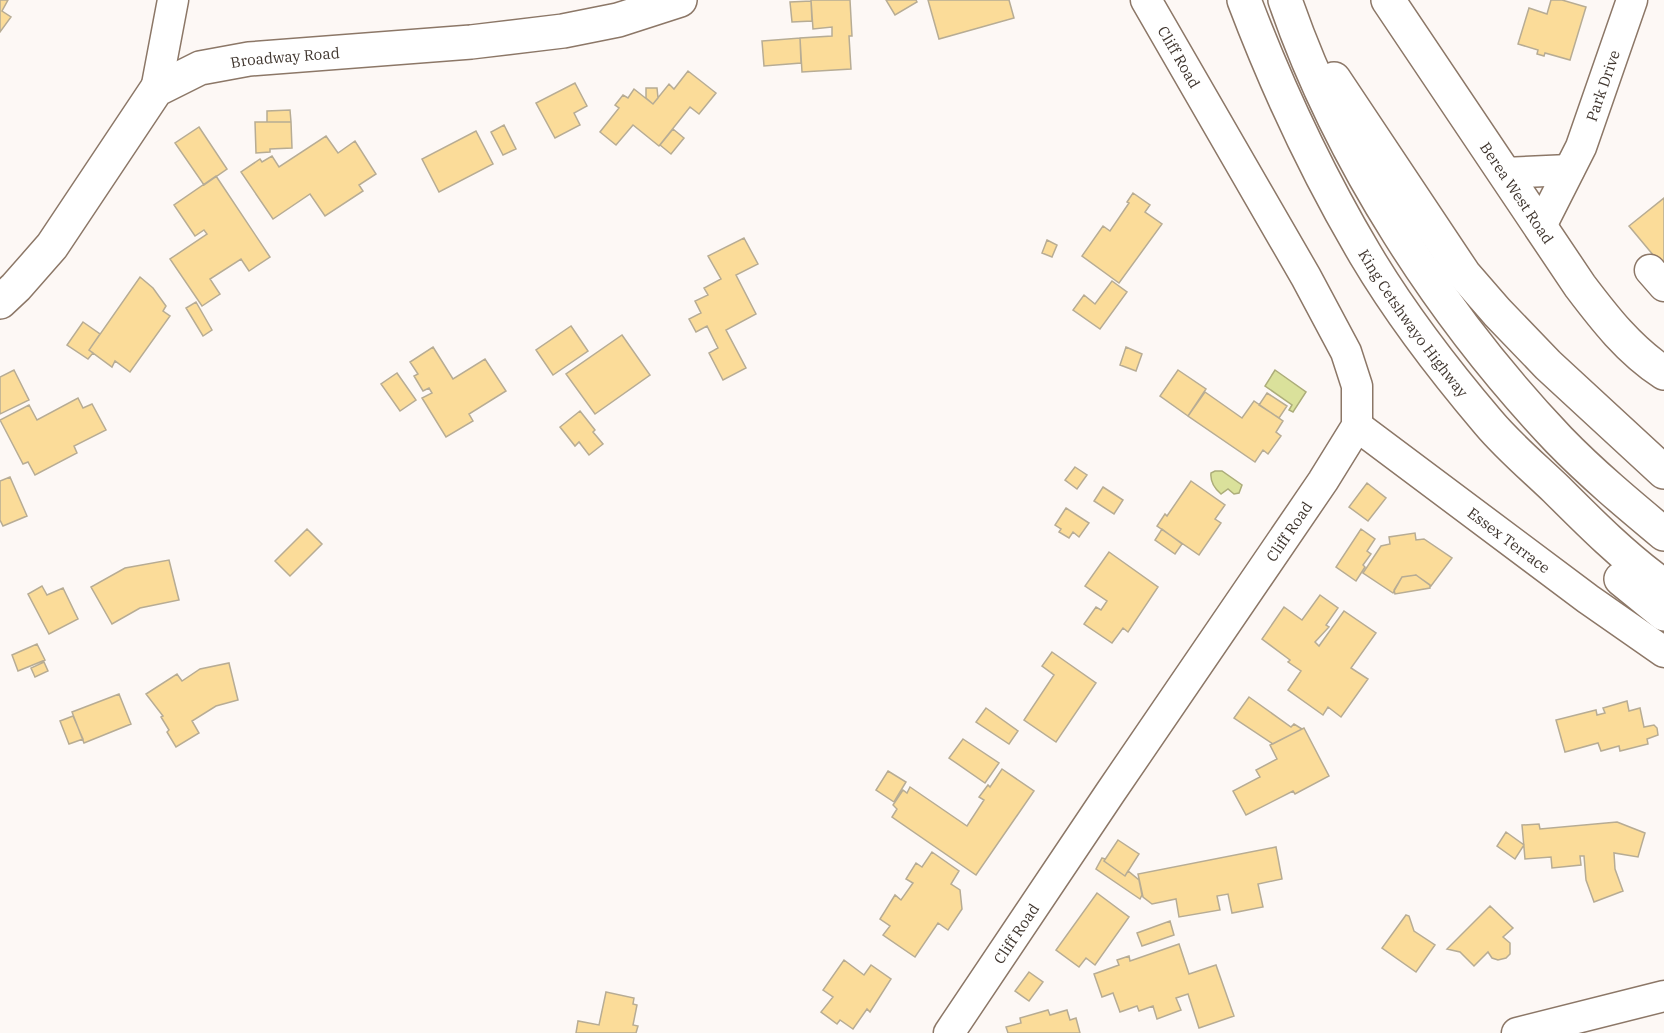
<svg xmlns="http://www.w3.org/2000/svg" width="1664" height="1033" font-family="'IBM Plex Serif',serif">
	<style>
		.water { fill: #dae19b; stroke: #acad7a; stroke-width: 1.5 }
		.building { fill: #fbdc99; stroke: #b7ac94; stroke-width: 1.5 }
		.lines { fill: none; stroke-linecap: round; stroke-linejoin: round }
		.minor-casing { stroke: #8c7767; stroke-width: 33 }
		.tertiary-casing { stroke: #8c7767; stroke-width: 36 }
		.motorway-casing { stroke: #8c7767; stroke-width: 36 }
		.minor { stroke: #fff; stroke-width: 30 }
		.tertiary { stroke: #fff; stroke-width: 33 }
		.motorway { stroke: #fff; stroke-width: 33 }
		.labels { text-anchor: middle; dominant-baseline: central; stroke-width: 5; stroke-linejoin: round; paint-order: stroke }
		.street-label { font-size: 15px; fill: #3f352e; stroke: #fff }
	</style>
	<rect width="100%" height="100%" fill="#fdf8f5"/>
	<path class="water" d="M1275,370l31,22 -13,20 -4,-2 3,-5 -27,-19z
		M1215,471h7l20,14 -3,8 -5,1 -6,-5 -7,5c-7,-6 -11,-12 -10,-21z"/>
	<path class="building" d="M0,0h8l-6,11 9,6 -11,15z
		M811,0h39l2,36h-3l2,33 -49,3 -2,-34 32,-2v-9l-19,2z
		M886,0h30l1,2 -22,13z
		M928,0h81l5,18 -75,21z
		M1551,0h11l24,7 -16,53 -25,-7 -1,3 -7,-2 1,-4 -20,-6 11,-36 18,6z
		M811,1l1,20 -20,1 -2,-20z
		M800,38l1,25 -37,3 -2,-25z
		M688,71l28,22 -17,21 -9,-7 -31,39 -26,-21 -17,20 -16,-13 19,-24 -4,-3 8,-10 5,3 6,-9 19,15 16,-20 5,5z
		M575,83l12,23 -13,7 6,12 -25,13 -19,-35z
		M646,88h11l1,10 -5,6 -7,-6z
		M290,110l1,12h-24v-11z
		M255,122h36l1,26 -22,1v3l-14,1z
		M504,125l12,24 -13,6 -12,-23z
		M199,127l28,42 -23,16 -29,-42z
		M673,129l11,9 -13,16 -11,-9z
		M476,131l17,33 -54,28 -17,-33z
		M326,136l12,17 17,-12 21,33 -17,11 4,6 -38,25 -15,-22 -37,25 -32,-47 19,-13 2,3 10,-6 7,11z
		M216,176l54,81 -21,14 -8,-12 -31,20 10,15 -18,12 -32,-47 37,-25 -3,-4 -9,6 -21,-31z
		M1133,193l17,12 -5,7 17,12 -43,59 -37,-27 21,-30 7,5 19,-28 -2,-1z
		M1664,198v70l-35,-42z
		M744,238l14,26 -22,11 20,39 -30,16 20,38 -23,12 -14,-27 9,-5 -11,-22 -11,6 -7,-13 12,-6 -6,-12 13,-6 -4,-7 17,-9 -13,-23z
		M1047,240l10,5 -5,12 -10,-4z
		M140,277l13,11 13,18 -3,5 7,5 -40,56 -15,-11 -3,6 -23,-17z
		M1112,281l15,11 -27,37 -27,-19 11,-15 11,9z
		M196,302l16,28 -9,6 -17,-28z
		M83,322l17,12 -11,16 4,3 -5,6 -21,-14z
		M571,326l17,25 -35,24 -17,-25z
		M622,335l28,40 -55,39 -29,-40z
		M433,347l20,32 32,-20 21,32 -37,23 4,7 -27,16 -24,-39 10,-5 -3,-5 -6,3 -9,-15 4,-2 -8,-12z
		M1126,347l16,7 -6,17 -16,-6z
		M14,370l15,30 -29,14v-37z
		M1178,370l28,19 -18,27 -28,-20z
		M397,373l19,27 -16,11 -19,-27z
		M1205,392l37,26 12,-17 29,20 -7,11 5,4 -13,18 -5,-4 -8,12 -67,-46z
		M1267,393l20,13 -8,12 -20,-13z
		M78,398l5,10 9,-4 14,26 -32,16 3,7 -42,22 -7,-13 -5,2 -23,-44 29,-15 8,15z
		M580,411l15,19 -2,2 10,12 -14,11 -10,-13 -4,4 -15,-19z
		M1075,467l12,8 -10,14 -12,-9z
		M10,477l17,39 -24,10 -3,-6v-39z
		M1191,481l34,24 -10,14 6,4 -22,32 -42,-29 8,-12 2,2z
		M1367,483l19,15 -18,23 -19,-14z
		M1103,487l20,13 -9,14 -20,-13z
		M1066,508l23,15 -10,14 -6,-5 -4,6 -10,-6 2,-3 -6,-4z
		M307,529l15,15 -32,32 -15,-15z
		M1162,529l20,15 -7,10 -20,-14z
		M1361,529l14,10 -8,12 4,3 -8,11 2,2 -9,14 -20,-14z
		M1415,533l1,7 8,-1 28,19 -21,28 -15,-11 -14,2 -9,16 -30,-20 18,-27 9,-2 -1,-7z
		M1109,552l49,35 -30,45 -5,-4 -11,15 -28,-19 12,-17 5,3 6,-9 -22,-15z
		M169,560l10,40 -39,8 -28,16 -21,-37 34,-19z
		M1416,575l14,10v3l-35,6 -1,-4 8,-13z
		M42,586l5,9 16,-7 15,31 -29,15 -21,-40z
		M1320,595l18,13 -12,17 3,2 -14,15 4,4 25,-35 32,22 -25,35 17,11 -27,38 -13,-10 -5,8 -35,-25 13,-19 -13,-9 2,-2 -28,-21 22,-32 18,13z
		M37,644l8,16 -27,11 -6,-16z
		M1052,652l44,31 -40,59 -32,-22 30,-45 -12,-9z
		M44,662l4,9 -13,6 -4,-9z
		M229,663l9,37 -22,6 -24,15 7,12 -23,14 -9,-15 2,-2 -8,-13 2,-1 -17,-22 31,-20 5,7 18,-12z
		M119,694l12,30 -47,19 -12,-31z
		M1249,697l42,30 3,-3 8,5 -29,15 -39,-26z
		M1627,701l2,10 11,-3 4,19 10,-2 3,3 1,7 -11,4 1,5 -28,7 -1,-5 -18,5 -3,-8 -33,9 -9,-32 40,-10 1,5 8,-2 -2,-5z
		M986,708l32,23 -9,13 -33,-22z
		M73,716l10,23 -14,5 -9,-23z
		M1304,728l25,48 -34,18 -2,-3 -47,24 -13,-24 27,-14 -4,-7 21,-11 -7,-14z
		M963,739l36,24 -14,20 -36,-25z
		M1002,769l32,22 -58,84 -84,-58 5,-8 -4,-4 10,-15 4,3 3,-6 57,39 17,-26 -5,-3 9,-12 2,2z
		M888,771l18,11 -12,20 -18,-12z
		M1617,822l28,11 -7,24 -24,-4 1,16 8,22 -29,11 -8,-22 -2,-24h-4l1,9 -29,3 -1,-11 -26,2 -3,-34 17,-1 1,5z
		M1506,832l18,13 -9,14 -18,-13z
		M1118,840l21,14 -14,22 -21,-15z
		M1276,847l6,32 -24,5 5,23 -31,6 -4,-19 -11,2 3,14 -41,7 -3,-18 -24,5 -9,-7 -5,-23z
		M932,852l27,19 -8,13 9,6 2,19 -14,21 -10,-7 -23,34 -32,-22 7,-9 -10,-7 15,-24 6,5 12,-17 -7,-4 10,-16 6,4z
		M1102,858l3,1 -1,2 21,15 3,-5 11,9 3,15 -2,4 -44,-30z
		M1097,893l32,24 -34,48 -9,-7 -7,9 -23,-17z
		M1490,906l23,22 -10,9 7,6v11l-4,4 -8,2 -6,-2 -4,-6 -14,14 -14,-14 -13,-3z
		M1406,915l3,1 5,15 21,14 -19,27 -34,-24z
		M1170,921l4,14 -32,11 -5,-13z
		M1179,944l10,30 27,-9 18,51 -35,12 -11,-34 -12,4 5,12 -24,9 -4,-13 -14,5 -2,-5 -17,6 -7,-19 -11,4 -8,-23 25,-9 -2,-5 12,-4 1,5z
		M844,960l20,15 7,-10 20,14 -21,33 -3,-3 -14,20 -13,-9 -3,4 -16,-12 12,-15 -10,-7z
		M1029,972l14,10 -14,19 -14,-10z
		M606,992l28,6 -1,6 4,1 -4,20 5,1 -2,7h-60l2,-12 21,4z
		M1048,1010l2,5 17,-5 3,10 6,-2 4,15h-72l-2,-6 15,-4 -1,-5z"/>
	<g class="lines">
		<defs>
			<g id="minor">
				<path d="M156,90l17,-90"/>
				<path d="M1504,173l65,-3"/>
				<path id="s1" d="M1540,228l41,-81 51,-147"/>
				<path d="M1650,270l14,16"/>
				<path id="s2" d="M1357,426l231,173 76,53"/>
				<path id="s3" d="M949,1033l161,-240 213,-312 34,-55v-40l-11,-34 -40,-75 -160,-277"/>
				<path d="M1517,1033l147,-37"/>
			</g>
			<g id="tertiary">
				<path id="s4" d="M1388,0l192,286c25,33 49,64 84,87"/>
				<path id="s5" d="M0,302l16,-15 36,-41 104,-156 44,-22 49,-9 222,-17 92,-11 55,-11 62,-20"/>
			</g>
			<g id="motorway">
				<path id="s6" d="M1244,0c33,87 73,173 121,254 35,59 78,115 123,168 20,24 45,45 68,67 34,34 69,69 108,97"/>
				<path d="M1285,0c55,160 158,318 274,440 33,34 69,64 105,94"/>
				<path d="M1334,79l130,195 33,38 51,53 116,107"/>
				<path d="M1621,579l43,35"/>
			</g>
		</defs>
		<use href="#minor" class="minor-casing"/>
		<use href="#tertiary" class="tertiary-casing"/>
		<use href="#motorway" class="motorway-casing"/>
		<use href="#minor" class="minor"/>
		<use href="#tertiary" class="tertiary"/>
		<use href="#motorway" class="motorway"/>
	</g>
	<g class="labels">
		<g class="street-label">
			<text stroke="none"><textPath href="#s5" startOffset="399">Broadway Road</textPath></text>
			<text transform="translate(1179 57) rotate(60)">Cliff Road</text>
			<text stroke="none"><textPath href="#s1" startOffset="156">Park Drive</textPath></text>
			<text stroke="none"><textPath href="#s4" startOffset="232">Berea West Road</textPath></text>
			<text stroke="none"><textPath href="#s6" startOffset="366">King Cetshwayo Highway</textPath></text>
			<text stroke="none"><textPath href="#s3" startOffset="606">Cliff Road</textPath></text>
			<text stroke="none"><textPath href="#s2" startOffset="190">Essex Terrace</textPath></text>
			<text stroke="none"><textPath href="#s3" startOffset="120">Cliff Road</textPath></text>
		</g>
	</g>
</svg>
